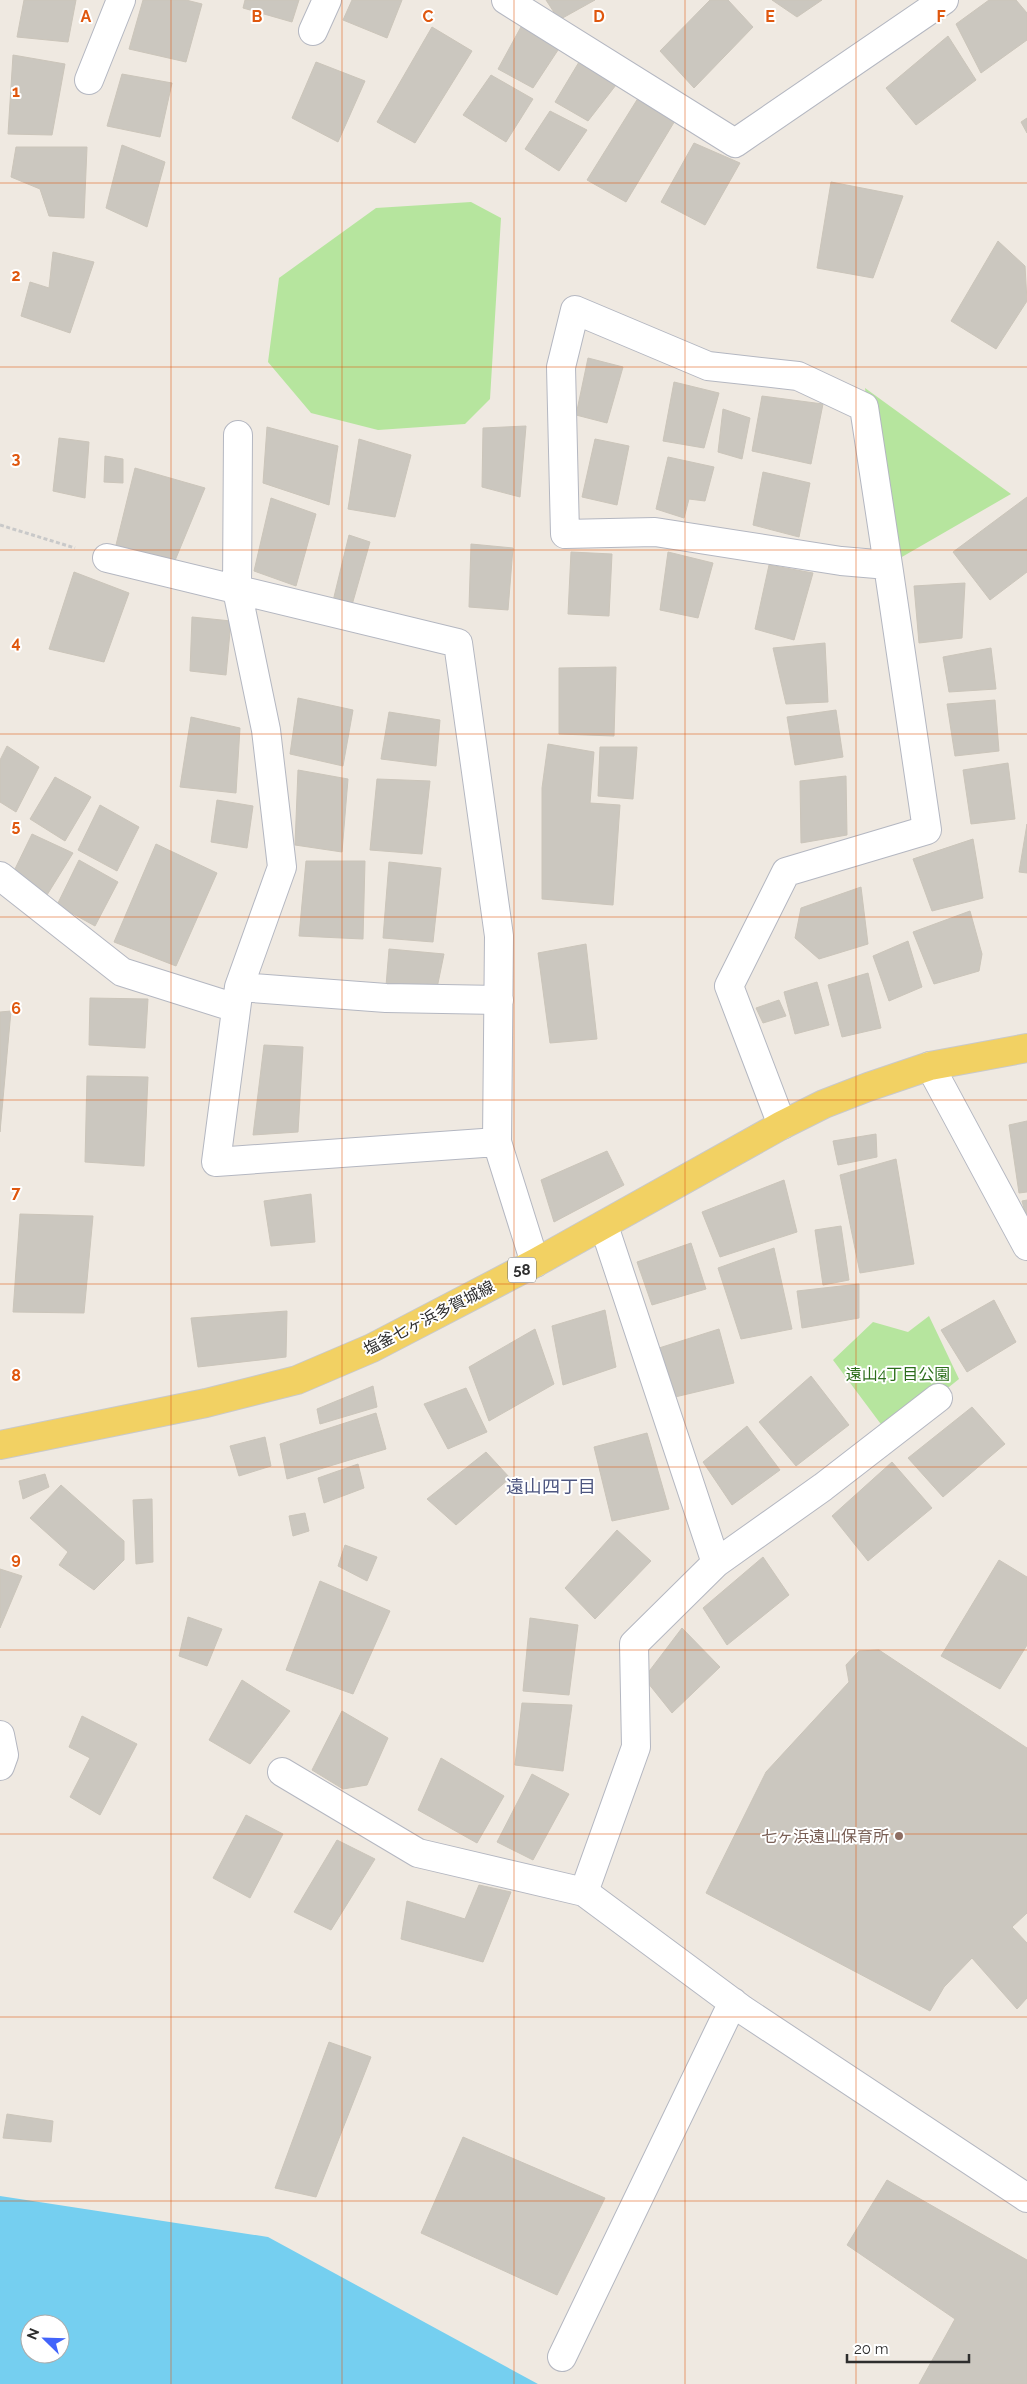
<svg xmlns="http://www.w3.org/2000/svg" width="1027" height="2384" font-family="Raleway,'Noto Sans JP',sans-serif">
	<style>
		.green { fill: #b6e59e }
		.water { fill: #75cff0; fill-rule: evenodd }
		.building { fill: #cbc7bf; stroke: #cbc5ba }
		.lines { fill: none; stroke-linecap: round; stroke-linejoin: round }
		.street-casing { stroke: #b4b7c1; stroke-width: 30 }
		.primary-casing { stroke: #c9c9c9; stroke-width: 30 }
		.path { stroke: #c9c9c9; stroke-width: 3; stroke-dasharray: 4 2.5; stroke-linecap: butt }
		.street { stroke: #fff; stroke-width: 28 }
		.primary { stroke: #f2d163; stroke-width: 28 }
		.grid { fill: none; stroke: #df570e; stroke-width: 1; stroke-opacity: 0.55 }
		.education-dot { fill: #8d6e63; stroke: #fff; stroke-width: 2 }
		.labels { text-anchor: middle; dominant-baseline: central; stroke-width: 4; stroke-linejoin: round; paint-order: stroke }
		.shield { fill: #fff; stroke: #6d6d6d; stroke-width: 1 }
		.shield-label { font-size: 15px; font-weight: bold; fill: #2e2e2e }
		.street-label { font-size: 16px; fill: #2e2e2e; stroke: #fff }
		.park-label { font-size: 16px; fill: #2c6e1b; stroke: #fff }
		.education-label { font-size: 16px; fill: #785e54; stroke: #fff; text-anchor: end }
		.neighbourhood-label { font-size: 18px; fill: #4d5680; stroke: #fff }
		.grid-label { font-size: 16px; text-anchor: middle; font-weight: bold; fill: #df570e; stroke: #fff; stroke-width: 4; stroke-linejoin: round; paint-order: stroke }
	</style>
	<rect width="100%" height="100%" fill="#efe9e1"/>
	<path class="green" d="M471,202l30,16 -11,181 -25,25 -87,6 -67,-17 -43,-51 11,-84 97,-70z
		M865,388l146,106 -123,71z
		M929,1316l30,63 -70,56 -56,-75 40,-38 35,10z"/>
	<path class="water" d="M0,2196l268,41 270,147h-538zM30,2324h30v30h-30z"/>
	<path class="building" d="M24,0h52l-8,42 -51,-5z
		M143,0h43l16,4 -16,58 -57,-13z
		M245,0h54l-7,22 -49,-14z
		M352,0h50l-15,38 -44,-18z
		M546,0h49l-36,20z
		M710,0h18l25,27 -59,61 -34,-37z
		M772,0h50l-25,17z
		M989,0h27l11,13v27l-46,33 -25,-49z
		M522,25l38,22 -27,41 -35,-19z
		M432,27l40,24 -57,92 -38,-21z
		M948,36l28,44 -60,45 -30,-37z
		M13,55l52,9 -13,71 -44,-1z
		M316,62l49,19 -27,61 -46,-24z
		M579,62l37,23 -28,36 -33,-19z
		M122,74l50,9 -12,54 -53,-11z
		M491,75l42,24 -27,43 -43,-27z
		M640,95l36,24 -50,83 -39,-22z
		M550,111l37,19 -28,41 -34,-22z
		M1027,118v15l-6,-11z
		M694,143l46,20 -35,62 -44,-23z
		M122,145l43,17 -18,65 -41,-19z
		M16,147h71l-3,71 -35,-2 -9,-27 -29,-12z
		M831,182l72,14 -30,82 -56,-10z
		M998,241l27,25 2,35 -31,48 -45,-28z
		M53,252l41,10 -24,71 -49,-17 9,-34 19,6z
		M588,358l35,9 -16,56 -31,-8z
		M674,382l45,11 -15,55 -41,-7z
		M762,396l61,8 -12,60 -59,-13z
		M723,409l27,9 -8,41 -24,-7z
		M526,426l-6,71 -38,-10 1,-59z
		M267,427l71,19 -9,59 -66,-22z
		M59,438l30,4 -4,56 -32,-7z
		M359,439l52,16 -16,62 -47,-8z
		M595,439l34,7 -12,59 -35,-8z
		M105,456l18,3v24l-19,-1z
		M668,457l46,10 -9,34 -16,-2 -5,19 -28,-9z
		M135,468l70,20 -31,75 -58,-18z
		M763,472l47,11 -11,54 -46,-12z
		M1027,497v75l-37,28 -37,-48z
		M271,498l45,16 -20,72 -42,-15z
		M349,535l21,7 -18,63 -19,-4z
		M471,544l42,4 -5,62 -39,-3z
		M571,552l41,2 -3,62 -41,-2z
		M668,552l45,11 -15,55 -38,-8z
		M769,565l44,8 -19,67 -39,-11z
		M74,572l55,21 -25,69 -55,-13z
		M965,583l-3,55 -43,5 -5,-57z
		M192,617l39,4 -5,54 -36,-4z
		M825,643l3,59 -42,2 -13,-56z
		M991,648l5,41 -47,3 -6,-35z
		M616,667l-2,69 -55,-2v-66z
		M298,698l55,12 -10,56 -53,-12z
		M995,700l4,51 -44,5 -8,-52z
		M836,710l7,47 -48,8 -8,-48z
		M389,712l51,8 -4,46 -55,-7z
		M191,717l49,11 -4,65 -56,-6z
		M548,744l46,8 -4,51 30,2 -7,100 -71,-6v-111z
		M7,746l32,21 -23,45 -16,-10v-42z
		M600,747h37l-4,52 -35,-3z
		M1008,763l7,56 -44,5 -8,-54z
		M298,770l50,9 -6,73 -47,-7z
		M846,776l1,59 -46,8 -1,-62z
		M55,777l36,20 -26,44 -35,-22z
		M377,779l53,2 -8,73 -52,-4z
		M217,800l36,6 -6,42 -36,-6z
		M100,805l39,22 -22,44 -39,-21z
		M1027,824v49l-8,-1z
		M32,834l41,19 -26,42 -33,-24z
		M973,839l10,59 -51,13 -19,-52z
		M156,844l61,29 -41,93 -62,-24z
		M79,860l39,22 -23,44 -38,-21z
		M306,861h59l-2,78 -64,-3z
		M389,862l52,6 -8,74 -50,-4z
		M861,887l7,57 -49,15 -24,-21 6,-30z
		M970,911l12,43 -3,17 -45,13 -21,-52z
		M908,941l14,46 -33,14 -16,-45z
		M586,944l11,95 -47,4 -12,-90z
		M389,949l55,5 -7,34 -51,-2z
		M868,973l13,55 -39,9 -14,-52z
		M817,982l12,43 -34,9 -11,-42z
		M90,998l58,1 -3,49 -56,-3z
		M779,1000l7,16 -23,7 -7,-15z
		M11,1011l-11,121v-120z
		M264,1045l39,2 -5,85 -45,3z
		M87,1076l61,1 -4,89 -59,-4z
		M1027,1121v71l-8,1 -10,-68z
		M876,1134l1,23 -39,8 -5,-24z
		M607,1151l17,34 -70,37 -13,-42z
		M896,1159l18,105 -54,9 -20,-98z
		M784,1180l13,52 -77,25 -18,-45z
		M311,1194l4,48 -44,4 -7,-45z
		M1027,1200v19l-5,-18z
		M20,1214l73,2 -9,97 -71,-1z
		M841,1226l8,54 -26,5 -8,-55z
		M691,1243l15,46 -54,16 -15,-43z
		M774,1248l18,81 -51,10 -23,-71z
		M859,1284v34l-57,10 -5,-37z
		M994,1300l22,42 -49,30 -26,-42z
		M605,1310l11,57 -53,18 -11,-59z
		M287,1311l-1,46 -88,10 -7,-49z
		M535,1329l19,55 -65,37 -20,-54z
		M719,1329l15,54 -59,14 -16,-49z
		M811,1376l38,49 -53,41 -37,-44z
		M373,1386l4,21 -57,17 -3,-15z
		M466,1388l21,44 -39,17 -24,-45z
		M972,1407l33,37 -62,53 -35,-39z
		M376,1413l10,36 -99,30 -7,-35z
		M747,1426l33,44 -48,35 -29,-43z
		M647,1433l22,76 -57,12 -18,-74z
		M265,1437l6,29 -32,10 -9,-30z
		M486,1452l24,26 -54,47 -29,-26z
		M892,1462l40,46 -64,53 -36,-45z
		M358,1464l6,24 -40,15 -6,-25z
		M45,1474l4,13 -26,12 -4,-18z
		M61,1485l63,56v19l-30,30 -35,-25 9,-13 -38,-34z
		M152,1499l1,63 -17,2 -3,-64z
		M305,1513l4,18 -16,5 -4,-20z
		M617,1530l34,31 -56,58 -30,-31z
		M345,1545l32,12 -10,24 -29,-15z
		M763,1557l26,38 -62,50 -24,-37z
		M999,1560l28,17v68l-27,44 -59,-33z
		M0,1569l22,7 -22,52z
		M320,1581l70,30 -37,83 -67,-24z
		M188,1617l34,12 -15,37 -28,-10z
		M530,1618l48,7 -9,70 -46,-4z
		M682,1628l38,39 -48,46 -28,-35z
		M879,1650l148,98v165l-15,14 15,16v55l-10,11 -45,-51 -28,29 -14,24 -224,-118 60,-121 83,-90 -3,-17 13,-14z
		M242,1680l48,31 -40,53 -41,-24z
		M522,1703l50,2 -9,66 -48,-6z
		M342,1711l46,27 -21,47 -24,4 -31,-19z
		M82,1716l55,28 -37,71 -30,-18 20,-39 -21,-11z
		M441,1758l63,38 -27,47 -59,-33z
		M532,1774l37,20 -36,66 -36,-18z
		M246,1815l37,19 -33,64 -37,-20z
		M337,1840l38,19 -44,71 -37,-18z
		M479,1885l32,7 -28,70 -82,-23 6,-38 58,18z
		M329,2042l42,15 -55,140 -41,-9z
		M7,2114l46,7 -2,21 -48,-4z
		M463,2137l142,61 -48,97 -136,-62z
		M887,2180l140,80v124h-108l36,-65 -108,-74z"/>
	<g class="lines">
		<defs>
			<path id="street" d="M506,0l229,143 209,-143
				M313,31l14,-31
				M89,80l32,-80
				M238,435l-1,155 29,140 16,137 -43,120 -23,175 281,-20
				M107,558l351,85 41,293 -2,206 38,121
				M0,876l122,96 114,36
				M239,987l147,11 113,2
				M930,1066l97,180
				M782,1125l-53,-139 57,-114 141,-42 -39,-265 -47,-4 -186,-29 -90,2 -4,-167 14,-57 133,56 90,10 66,31 24,158
				M604,1226l112,337
				M0,1735l4,20 -4,11
				M282,1772l136,81 166,39 52,-145 -2,-103 82,-81 107,-76 115,-89
				M584,1892l159,118 284,188
				M562,2357l171,-355"/>
			<path id="primary" d="M0,1445l206,-42 91,-23 75,-32 163,-85 247,-138 42,-21 44,-17 62,-21 97,-18"/>
		</defs>
		<use href="#street" class="street-casing"/>
		<use href="#primary" class="primary-casing"/>
		<path class="path" d="M0,525l75,23"/>
		<use href="#street" class="street"/>
		<use href="#primary" class="primary"/>
	</g>
	<path class="grid" d="M171,0v2384M342,0v2384M514,0v2384M685,0v2384M856,0v2384M0,183h1027M0,367h1027M0,550h1027M0,734h1027M0,917h1027M0,1100h1027M0,1284h1027M0,1467h1027M0,1650h1027M0,1834h1027M0,2017h1027M0,2201h1027"/>
	<circle class="education-dot" cx="899" cy="1836" r="5"/>
	<g class="labels">
		<rect class="shield" x="508" y="1257.5" width="28" height="25" rx="4"/>
		<g class="shield-label">
			<text x="522" y="1270">58</text>
		</g>
		<g class="street-label">
			<text transform="translate(429 1318) rotate(-27)">塩釜七ヶ浜多賀城線</text>
		</g>
		<g class="park-label">
			<text x="898" y="1374">遠山4丁目公園</text>
		</g>
		<g class="education-label">
			<text x="889" y="1836">七ヶ浜遠山保育所</text>
		</g>
		<g class="neighbourhood-label">
			<text x="551" y="1486">遠山四丁目</text>
		</g>
	</g>
	<g class="grid-label">
		<text x="86" y="22">A</text>
		<text x="257" y="22">B</text>
		<text x="428" y="22">C</text>
		<text x="599" y="22">D</text>
		<text x="770" y="22">E</text>
		<text x="941" y="22">F</text>
		<text x="16" y="97">1</text>
		<text x="16" y="281">2</text>
		<text x="16" y="464">3</text>
		<text x="16" y="648">4</text>
		<text x="16" y="831">5</text>
		<text x="16" y="1014">6</text>
		<text x="16" y="1198">7</text>
		<text x="16" y="1381">8</text>
		<text x="16" y="1564">9</text>
	</g>
	<g transform="translate(45 2339) rotate(293)"><circle r="24" fill="#ffffff" stroke="#ababab"/>
	<path d="M0-4L9 19L0 12L-9 19Z" fill="#4264fb"/>
	<text y="-8" font-size="14" font-weight="bold" text-anchor="middle" fill="#2e2e2e">N</text>
	</g>
	<path d="M847 2354v8h122v-8" fill="none" stroke="#2e2e2e" stroke-width="2.5"/>
	<text x="854" y="2354" font-size="15" fill="#2e2e2e" stroke="#ffffff" stroke-width="4" paint-order="stroke">20 m</text>
</svg>
